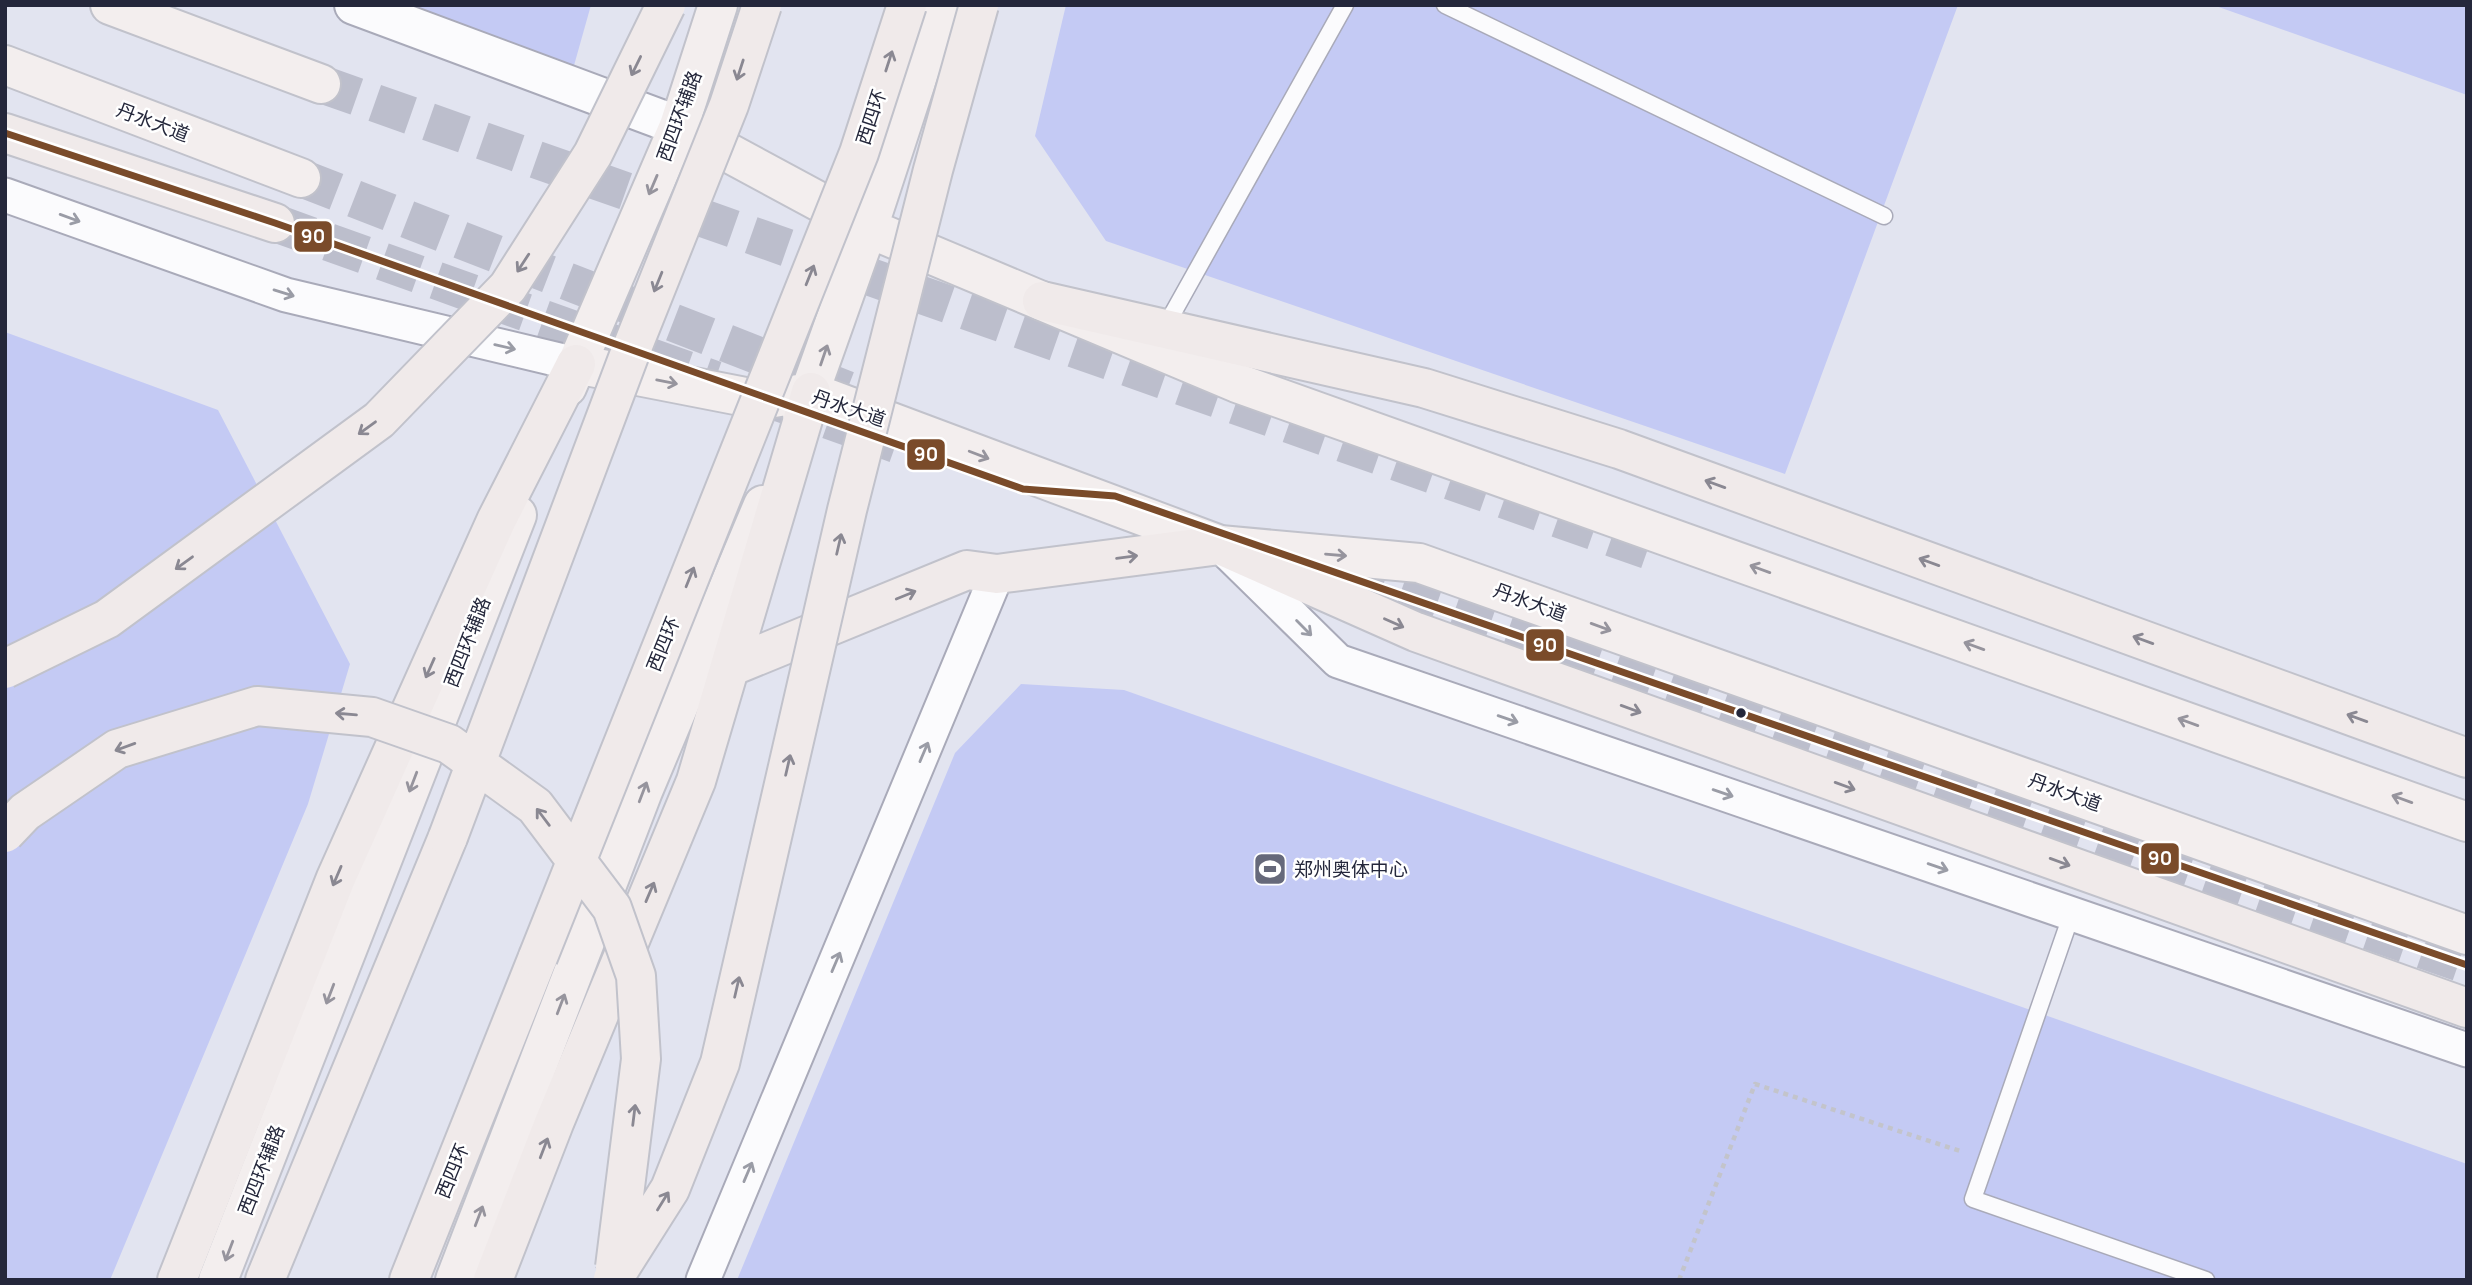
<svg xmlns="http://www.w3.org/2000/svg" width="2472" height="1285" font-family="Manrope,'Noto Sans SC',sans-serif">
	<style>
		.green { fill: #c4caf4 }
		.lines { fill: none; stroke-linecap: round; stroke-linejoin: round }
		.primary-tunnel { stroke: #bcbecc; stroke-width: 38; stroke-dasharray: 38 19; stroke-linecap: butt }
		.trunk-tunnel { stroke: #bcbecc; stroke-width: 38; stroke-dasharray: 38 19; stroke-linecap: butt }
		.service-casing { stroke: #a9aab9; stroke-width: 19 }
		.minor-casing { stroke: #a9aab9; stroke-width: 37 }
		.tertiary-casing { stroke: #a9aab9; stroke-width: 42 }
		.primary-casing { stroke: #c1c2cb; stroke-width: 42 }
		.trunk-casing { stroke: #c1c2cb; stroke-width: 42 }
		.path { stroke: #c3c4cb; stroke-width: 4.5; stroke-dasharray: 5 5; stroke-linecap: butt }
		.service { stroke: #fbfbfd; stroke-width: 16 }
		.minor { stroke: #fbfbfd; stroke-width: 33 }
		.tertiary { stroke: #fbfbfd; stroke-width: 38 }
		.primary { stroke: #f3eeee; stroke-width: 38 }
		.trunk { stroke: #f0eaea; stroke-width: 38 }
		.trunk-bridge-casing { stroke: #c1c2cb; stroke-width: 42; stroke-linecap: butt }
		.trunk-bridge { stroke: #f0eaea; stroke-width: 38 }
		.bus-1-casing { stroke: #fff; stroke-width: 12 }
		.bus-1 { stroke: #7a4b2a; stroke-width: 7 }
		.oneway { stroke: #8a8892 }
		.oneway2 { stroke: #96949d }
		.oneway3 { stroke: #9a9ca6 }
		.bus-dot { fill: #24273b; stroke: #fff; stroke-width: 2.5 }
		.labels { text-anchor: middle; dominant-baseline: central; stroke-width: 5; stroke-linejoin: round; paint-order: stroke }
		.street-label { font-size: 19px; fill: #24273b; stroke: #fff }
		.poi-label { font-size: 19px; fill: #24273b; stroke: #fff; text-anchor: start }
		.line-badge { stroke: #fff; stroke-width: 2.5 }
		.badge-label { font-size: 19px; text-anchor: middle; font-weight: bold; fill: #fff }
	</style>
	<rect width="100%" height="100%" fill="#e2e4f0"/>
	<path class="green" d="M405,5h186l-18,64z
		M1066,5h892l-173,469 -679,-233 -71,-105z
		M2213,5h254v90z
		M5,332l213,78 132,254 -42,140 -198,476h-105z
		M1021,684l103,6 1343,474v116h-1730l218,-527z"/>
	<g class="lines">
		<path class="primary-tunnel" d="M321,84l1332,468
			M301,178l546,212"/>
		<path class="trunk-tunnel" d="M275,223l440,157
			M775,401l121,43
			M1292,558l1175,407"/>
		<defs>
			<path id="service" d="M1445,5l439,211
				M1164,329l181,-324
				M2072,913l-99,286 233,81"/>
			<path id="minor" d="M5,195l281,100 290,69
				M1227,552l111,109 1129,389
				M703,1280l294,-706"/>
			<path id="tertiary" d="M354,5l325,121"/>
			<path id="primary" d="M110,5l211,79
				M5,65l296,113
				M679,126l189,102 369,155 1230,439
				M576,364l185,36 50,-8 409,153 199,18 1048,372
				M567,387l112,-261 39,-121
				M802,414l66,-186 73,-223
				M218,1280l299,-765
				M455,1280l188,-489 120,-286"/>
			<path id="trunk" d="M5,133l270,90
				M1042,301l382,87 195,61 848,309
				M730,667l237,-97 30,4 223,-29 196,87 1051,376
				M177,1280l159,-402 160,-357 80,-157
				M265,1280l183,-443
				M409,1280l129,-323
				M493,1280l61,-157 142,-342 115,-389"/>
		</defs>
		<use href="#service" class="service-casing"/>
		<use href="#minor" class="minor-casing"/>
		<use href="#tertiary" class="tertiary-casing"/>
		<use href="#primary" class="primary-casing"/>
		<use href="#trunk" class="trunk-casing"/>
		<path class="path" d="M1679,1280l76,-196 205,67"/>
		<use href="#service" class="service"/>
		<use href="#minor" class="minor"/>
		<use href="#tertiary" class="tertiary"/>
		<use href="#primary" class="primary"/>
		<use href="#trunk" class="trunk"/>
		<defs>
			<path id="trunk-bridge" d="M5,669l102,-50 272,-199 129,-133 85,-133 73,-149
				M5,833l20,-21 92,-63 140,-43 115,11 77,27 86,62 77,102 24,68 5,83 -26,208
				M448,837l182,-484 99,-248 33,-100
				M538,957l321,-804 48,-148
				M613,1279l57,-90 50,-126 127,-553 86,-340 46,-165"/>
		</defs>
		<use href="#trunk-bridge" class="trunk-bridge-casing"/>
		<use href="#trunk-bridge" class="trunk-bridge"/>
		<defs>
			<path id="bus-1" d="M5,133l270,90 748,266 92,7 1352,469"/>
		</defs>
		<use href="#bus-1" class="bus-1-casing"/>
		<use href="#bus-1" class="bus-1"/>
	</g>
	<defs><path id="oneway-shaft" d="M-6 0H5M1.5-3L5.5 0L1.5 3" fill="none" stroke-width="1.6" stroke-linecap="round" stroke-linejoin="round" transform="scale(1.75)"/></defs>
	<g class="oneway">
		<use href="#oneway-shaft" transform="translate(889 61) rotate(-72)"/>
		<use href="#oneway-shaft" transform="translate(636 66) rotate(116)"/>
		<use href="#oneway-shaft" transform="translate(740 70) rotate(108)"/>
		<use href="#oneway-shaft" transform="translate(523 263) rotate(123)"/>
		<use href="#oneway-shaft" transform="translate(810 275) rotate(-68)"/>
		<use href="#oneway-shaft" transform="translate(658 282) rotate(112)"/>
		<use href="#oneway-shaft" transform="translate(367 428) rotate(144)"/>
		<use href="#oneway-shaft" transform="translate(1715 484) rotate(-160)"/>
		<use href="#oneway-shaft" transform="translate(839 544) rotate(-77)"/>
		<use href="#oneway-shaft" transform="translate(1127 557) rotate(-7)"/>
		<use href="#oneway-shaft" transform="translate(1929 562) rotate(-160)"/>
		<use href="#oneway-shaft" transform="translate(184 563) rotate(144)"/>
		<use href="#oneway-shaft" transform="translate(690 577) rotate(-68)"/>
		<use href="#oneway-shaft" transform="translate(906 595) rotate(-22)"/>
		<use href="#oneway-shaft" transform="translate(1394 623) rotate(24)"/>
		<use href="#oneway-shaft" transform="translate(2143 640) rotate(-160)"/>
		<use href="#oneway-shaft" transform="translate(430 668) rotate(114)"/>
		<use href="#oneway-shaft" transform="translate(1631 709) rotate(20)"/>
		<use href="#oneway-shaft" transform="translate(346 714) rotate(-175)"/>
		<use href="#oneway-shaft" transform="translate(2357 718) rotate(-160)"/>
		<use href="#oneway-shaft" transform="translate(125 747) rotate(160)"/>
		<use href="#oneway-shaft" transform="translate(788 765) rotate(-77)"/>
		<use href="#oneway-shaft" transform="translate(1845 786) rotate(20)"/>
		<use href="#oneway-shaft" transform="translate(543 817) rotate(-127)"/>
		<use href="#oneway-shaft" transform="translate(2060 862) rotate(20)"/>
		<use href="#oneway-shaft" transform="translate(337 876) rotate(113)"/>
		<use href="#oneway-shaft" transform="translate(650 892) rotate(-67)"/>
		<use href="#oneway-shaft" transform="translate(737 987) rotate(-77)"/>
		<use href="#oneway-shaft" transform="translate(634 1115) rotate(-83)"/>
		<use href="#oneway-shaft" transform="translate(544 1148) rotate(-69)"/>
		<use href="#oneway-shaft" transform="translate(663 1201) rotate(-58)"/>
	</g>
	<g class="oneway2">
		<use href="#oneway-shaft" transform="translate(653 185) rotate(113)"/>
		<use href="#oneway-shaft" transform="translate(824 355) rotate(-71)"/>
		<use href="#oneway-shaft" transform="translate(667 382) rotate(11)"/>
		<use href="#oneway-shaft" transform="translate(979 455) rotate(21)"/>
		<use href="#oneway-shaft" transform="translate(1336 555) rotate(5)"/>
		<use href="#oneway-shaft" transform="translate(1760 569) rotate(-160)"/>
		<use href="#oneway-shaft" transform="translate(1601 627) rotate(20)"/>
		<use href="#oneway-shaft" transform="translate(1974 646) rotate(-160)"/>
		<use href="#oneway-shaft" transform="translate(2188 722) rotate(-160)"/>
		<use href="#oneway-shaft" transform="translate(413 782) rotate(111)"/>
		<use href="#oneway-shaft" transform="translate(643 792) rotate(-69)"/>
		<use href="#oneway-shaft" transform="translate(2402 799) rotate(-160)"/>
		<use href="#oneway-shaft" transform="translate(330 994) rotate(111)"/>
		<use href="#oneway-shaft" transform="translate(561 1004) rotate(-69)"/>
		<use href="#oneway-shaft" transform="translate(479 1216) rotate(-69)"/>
		<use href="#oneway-shaft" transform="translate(229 1251) rotate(111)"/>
	</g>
	<g class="oneway3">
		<use href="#oneway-shaft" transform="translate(70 218) rotate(20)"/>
		<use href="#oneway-shaft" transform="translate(284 293) rotate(17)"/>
		<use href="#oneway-shaft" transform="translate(505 347) rotate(13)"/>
		<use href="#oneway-shaft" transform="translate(1304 628) rotate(45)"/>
		<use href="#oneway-shaft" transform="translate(1508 719) rotate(19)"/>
		<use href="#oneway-shaft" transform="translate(924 752) rotate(-67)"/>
		<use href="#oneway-shaft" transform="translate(1723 793) rotate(19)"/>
		<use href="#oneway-shaft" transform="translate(1938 867) rotate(19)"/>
		<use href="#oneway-shaft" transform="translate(836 962) rotate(-67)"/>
		<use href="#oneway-shaft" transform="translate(748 1172) rotate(-67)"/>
	</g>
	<defs>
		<symbol id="stadium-square" viewBox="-11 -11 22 22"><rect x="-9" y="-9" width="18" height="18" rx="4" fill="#66697a" stroke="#fff"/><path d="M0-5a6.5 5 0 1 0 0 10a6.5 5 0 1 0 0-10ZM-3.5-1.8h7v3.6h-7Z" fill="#fff"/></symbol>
	</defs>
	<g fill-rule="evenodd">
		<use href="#stadium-square" x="1251" y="850" width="38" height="38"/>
	</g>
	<circle class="bus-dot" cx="1741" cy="713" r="6"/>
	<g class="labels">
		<g class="street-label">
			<text transform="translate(679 116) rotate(-70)">西四环辅路</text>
			<text transform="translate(871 117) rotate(-72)">西四环</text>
			<text transform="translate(153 122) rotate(21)">丹水大道</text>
			<text transform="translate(849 408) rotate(19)">丹水大道</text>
			<text transform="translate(1530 602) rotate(20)">丹水大道</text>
			<text transform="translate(467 642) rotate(-69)">西四环辅路</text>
			<text transform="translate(663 644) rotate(-68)">西四环</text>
			<text transform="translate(2065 792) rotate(20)">丹水大道</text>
			<text transform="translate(261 1170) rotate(-69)">西四环辅路</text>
			<text transform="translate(452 1171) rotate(-68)">西四环</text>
		</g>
		<g class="poi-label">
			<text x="1294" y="869">郑州奥体中心</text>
		</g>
	</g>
	<g class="line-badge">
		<rect x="293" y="220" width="40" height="33" rx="7" fill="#7a4b2a"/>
		<rect x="906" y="438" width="40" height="33" rx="7" fill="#7a4b2a"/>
		<rect x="1525" y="628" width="40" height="34" rx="7" fill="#7a4b2a"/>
		<rect x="2140" y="842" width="40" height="33" rx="7" fill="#7a4b2a"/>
	</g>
	<g class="badge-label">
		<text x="313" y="243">90</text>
		<text x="926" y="461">90</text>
		<text x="1545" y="652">90</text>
		<text x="2160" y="865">90</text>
	</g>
	<rect width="2472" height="1285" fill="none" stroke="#24273b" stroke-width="14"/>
</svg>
